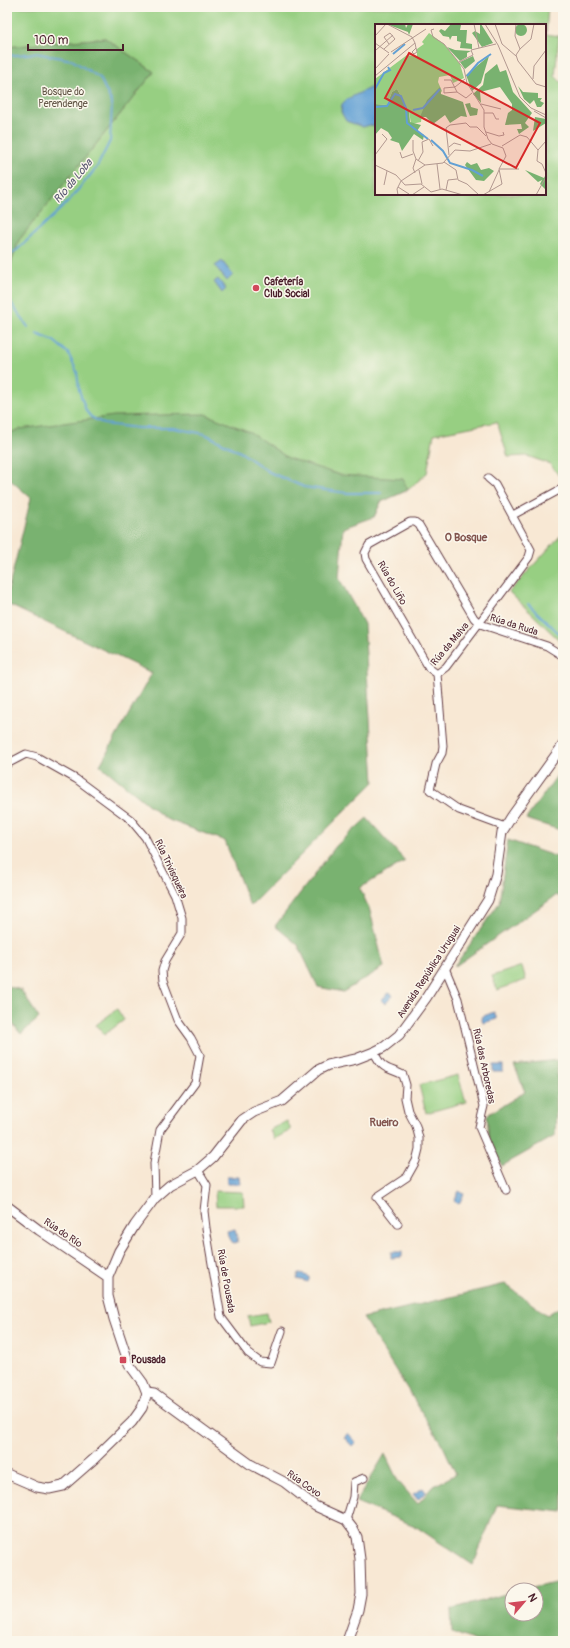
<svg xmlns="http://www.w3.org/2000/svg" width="570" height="1648" font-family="Pangolin,sans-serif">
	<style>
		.green { fill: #97cf82; stroke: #707756; fill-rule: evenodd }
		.forest { fill: #79b270; stroke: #62684e }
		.water { fill: #62a0d4; stroke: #566080 }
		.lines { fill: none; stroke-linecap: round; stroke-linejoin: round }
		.stream { stroke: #62a0d4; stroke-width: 2 }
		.minor-casing { stroke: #643d44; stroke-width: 9 }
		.tertiary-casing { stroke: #643d44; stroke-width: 11 }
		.minor { stroke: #fff; stroke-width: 7 }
		.tertiary { stroke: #fff; stroke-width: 9 }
		.poi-dot { fill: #d1495b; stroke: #fbf7ec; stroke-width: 1.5 }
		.labels { text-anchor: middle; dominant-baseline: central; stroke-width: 3; stroke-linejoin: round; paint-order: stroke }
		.park-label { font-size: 10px; fill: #615445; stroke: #fbf7ec }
		.poi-label { font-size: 10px; font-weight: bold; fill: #4a1f2b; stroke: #fbf7ec; text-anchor: start }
		.street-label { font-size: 10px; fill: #4a1f2b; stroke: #fbf7ec }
		.water-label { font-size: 11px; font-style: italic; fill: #54536f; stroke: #fbf7ec }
		.neighbourhood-label { font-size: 11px; font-weight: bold; fill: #82544e; stroke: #fbf7ec }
		.inset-river { fill: none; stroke: #62a0d4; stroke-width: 2 }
		.inset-road { fill: none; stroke: #b29890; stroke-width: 1 }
		.view { fill: #d62828; fill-opacity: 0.15; stroke: #d62828; stroke-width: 2 }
		.inset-edge { fill: none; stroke: #4a1f2b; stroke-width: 2 }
	</style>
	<rect width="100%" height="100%" fill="#fbf7ec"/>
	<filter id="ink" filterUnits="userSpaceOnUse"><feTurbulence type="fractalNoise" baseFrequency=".025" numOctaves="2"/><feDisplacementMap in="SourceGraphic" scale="8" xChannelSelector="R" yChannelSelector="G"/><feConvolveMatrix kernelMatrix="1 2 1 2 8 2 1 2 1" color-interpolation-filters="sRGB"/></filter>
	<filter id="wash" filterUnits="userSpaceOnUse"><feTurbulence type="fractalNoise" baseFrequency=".012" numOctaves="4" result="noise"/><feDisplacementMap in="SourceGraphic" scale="16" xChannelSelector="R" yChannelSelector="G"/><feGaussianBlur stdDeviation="0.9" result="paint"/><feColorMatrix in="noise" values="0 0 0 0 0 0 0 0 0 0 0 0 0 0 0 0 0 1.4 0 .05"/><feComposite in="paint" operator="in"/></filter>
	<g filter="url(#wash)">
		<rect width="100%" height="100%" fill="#f8e8d4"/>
		<path class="green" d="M7,7h541l-2,27 13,2 -4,40 8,8v397l-13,-17 -23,-8 -19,1 -11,-35 -63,12 -7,39 -19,17 -27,12 -7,15 -367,-61v-180l12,-36 135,-168 -49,-34 -98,9zM376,25h169v169h-169z
			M563,533v109l-5,-3 -49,-47z
			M522,966l4,14 -29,10 -5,-14z
			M117,1009l7,11 -20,15 -8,-10z
			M458,1075l8,27 -40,11 -7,-28z
			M287,1121l4,9 -17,9 -5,-9z
			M215,1191l28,1 1,14h-28z
			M267,1313l2,9 -19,4 -2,-10z"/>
		<path class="forest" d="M105,38l49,34 -135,168 -12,36v-229z
			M205,414l45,18 38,26 52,17 63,4 5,11 -27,12 -7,15 -31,11 -4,50 25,46 10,158 -124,124 -25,-65 -59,-22 -66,-54 52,-92 -145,-69v-9l24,-97 -24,-21v-43l13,-5 94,-13z
			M563,767v64l-37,-12z
			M367,818l38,43 -45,27 10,23 14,56 -41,25 -25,-5 -20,-42 -23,-19 61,-80z
			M508,840l55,19v42l-6,-6 -103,72 45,-64z
			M7,986l14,4 18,28 -18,16 -14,-17z
			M558,1060l-3,76 -53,30 -13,-27 -2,-24 38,-23 -11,-27z
			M505,1284l42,31 16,-10v207l-66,-7 -24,60 -58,-39 -59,-24 29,-48 13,27 20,23 14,-17 24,-13 -13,-28 -80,-128z
			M563,1580v61h-88l-23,-9 -1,-22 61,-18v22h24v-24h-15z"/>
		<path class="water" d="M376,85v41l-6,-1 -7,2 -17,-6 -5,-9 1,-8 5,-5z
			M222,261l11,14 -6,6 -12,-15z
			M218,279l8,10 -4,4 -8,-11z
			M390,992l3,4 -8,8 -4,-4z
			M494,1012l3,7 -14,4 -2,-6z
			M493,1065h10v7h-10z
			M227,1177h12l1,7h-13z
			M459,1191l5,3 -5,10 -5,-3z
			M235,1229l3,13 -5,1 -5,-7 -1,-5z
			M391,1252h11v5l-11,1z
			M299,1273l11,4 -2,5 -11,-3z
			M348,1433l8,9 -4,4 -8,-9z
			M423,1488l3,4 -8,8 -5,-6z"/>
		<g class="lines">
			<path class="stream" d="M7,56l29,-3 36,7 28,18 12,25 -2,38 -13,26 -30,36 -50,47 -10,6
				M7,294l5,10 16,23
				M37,334l17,7 14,12 9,19 2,18 7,21 5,6 13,7 34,4h35l32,6 37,19 27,19 35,15 43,6h34
				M528,604l35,33"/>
		</g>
	</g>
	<g filter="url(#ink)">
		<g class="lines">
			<defs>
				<path id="minor" d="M488,478l7,6 36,66 -2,7 -83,110 -9,7 6,72 -1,7 -6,11 -6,26 29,20 46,17
					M513,515l50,-27
					M437,674l-8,-6 -63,-109 -1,-6 4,-8 41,-23h5l4,3 55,93 6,6 67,22 16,10
					M7,764l19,-10 11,3 39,22 54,40 15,18 30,58 7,23v15l-17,28 -3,10 1,10 15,39 13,18 9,17 -5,28 -35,47 -6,33 1,35
					M445,968l13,31 26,107 -5,21 27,63
					M374,1052c9,19 13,15 29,23l3,10 -1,13 3,13 8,15 3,12v11l-3,12 -9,16 -30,20 21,27
					M198,1170l9,15 -3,26 2,17 15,89 27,36 12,9 11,1 11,-32
					M346,1520l7,-23 1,-15 10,-4"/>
				<path id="tertiary" d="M7,1206l32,24 69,47
					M147,1393l7,1 96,70 34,18 31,24 31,14 7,9 4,8 3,22 1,35 -3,16 -11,31
					M7,1474l30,13 12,2 14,-3 31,-27 38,-37 10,-14 5,-15 -4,-10 -14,-19 -15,-45 -6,-23v-19l11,-26 16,-26 20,-27 15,-13 28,-15 15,-13 29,-37 12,-8 28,-11 36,-31 10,-5 28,-6 18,-7 10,-5 15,-12 27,-37 62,-98 8,-26 6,-42 10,-16 51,-71"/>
			</defs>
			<use href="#minor" class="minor-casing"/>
			<use href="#tertiary" class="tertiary-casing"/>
			<use href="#minor" class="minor"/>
			<use href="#tertiary" class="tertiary"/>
		</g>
	</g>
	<g class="poi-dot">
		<circle cx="256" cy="288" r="4"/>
		<rect x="119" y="1356" width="8" height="8" rx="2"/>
	</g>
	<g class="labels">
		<g class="park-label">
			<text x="63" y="92">Bosque do<tspan x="63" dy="12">Perendenge</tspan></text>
		</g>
		<g class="poi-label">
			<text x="264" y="282">Cafetería<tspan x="264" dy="12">Club Social</tspan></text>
			<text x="131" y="1360">Pousada</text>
		</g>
		<g class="street-label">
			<text transform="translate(392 583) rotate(60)">Rúa do Liño</text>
			<text transform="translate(514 625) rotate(18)">Rúa da Ruda</text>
			<text transform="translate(450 644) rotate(-50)">Rúa da Malva</text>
			<text transform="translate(171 869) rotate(65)">Rúa Trivisqueira</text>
			<text transform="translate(429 972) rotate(-57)">Avenida República Uruguai</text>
			<text transform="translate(484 1066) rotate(78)">Rúa das Arboredas</text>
			<text transform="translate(63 1233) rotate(34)">Rúa do Río</text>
			<text transform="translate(226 1281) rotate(80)">Rúa de Pousada</text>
			<text transform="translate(304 1484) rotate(35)">Rúa Covo</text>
		</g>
		<g class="water-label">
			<text transform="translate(73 181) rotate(-50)">Río da Loba</text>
		</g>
		<g class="neighbourhood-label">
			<text x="466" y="537">O Bosque</text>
			<text x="384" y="1122">Rueiro</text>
		</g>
	</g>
	<g transform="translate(375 24)">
		<rect width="171" height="171" fill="#f8e8d4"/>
		<path d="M54,9l15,11 16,20 4,14 -11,5 -3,-8 -11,2 -1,5 4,9 -20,24 -1,7 -10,2 -2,-13 -12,-22 -5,3 -5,13 -12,-1v-25l32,-24 10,2v-8l7,-5 -2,-2z" fill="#97cf82"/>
		<path d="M30,0l1,4 2,-4h5l-4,11 -1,-3 -19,-7zM76,0l10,1 -1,5h7l-1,13 6,1v5l-12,-1 1,-6 -4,-1v-5h-5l-2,4 -1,-3 -6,-1 -4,-5 2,-2 4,2zM97,0h9l12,19 -11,4 -10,-14 3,-2 5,3v-9zM140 6a6 6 0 1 1 12 0a6 6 0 1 1-12 0ZM72,23l8,3 16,1 -4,2v4l-7,4zM98,32l2,5 -10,8 -5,-7zM114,32l-8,27 -9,8 -6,-16zM122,40l3,8 6,-2 7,22 19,21 -7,10 4,4 -10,7 -2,-5h5l-1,-5 -16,1 3,-12 4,-3v-6l-12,-17 -20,5 1,11 -8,-9 10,-9 2,-11zM143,62l5,6 15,1v5h4l-2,3 4,2 -3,4h-4l-3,-7 -4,4 -6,-5zM65,63l1,7 22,8 4,15 -6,-1 -11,7 -5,-8 -12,9 -7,-7h-6l7,-17zM22,65l12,22 1,11 11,3 -4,6 7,4 -1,5 -9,-6 -12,17 -3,-8 -9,-3 2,-2 -4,-6 -7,-4 -6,7v-31l12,1 5,-13zM95,79l1,4 7,2 -1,6 -7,1 -5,-12zM160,93l11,2v4l-13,8zM92,138l4,3 6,-2 4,7 8,-2 5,3 -10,10 -8,-1 -11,-15zM150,146l19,8 2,-4v16l-6,-6 2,-4 -4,2z" fill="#79b270"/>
		<path class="inset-river" d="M18,30l12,-10M92,52l11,-13 13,-9M0,65l9,-16 6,-3 -2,-3M0,83l12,-1 8,-12 6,2 5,12 1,15 21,16M38,86l10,-2 17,-19M56,116l12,11 7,12 22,7 11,6"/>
		<path class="inset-road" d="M12,0l25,13 3,6 1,5 1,4 -3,2 -2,-2 4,-4M99,0l5,24M110,0l13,21 22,52 11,11 15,7M120,0l7,20 14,12M141,0l-1,12 5,13 -4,6 2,6 18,23 10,3M59,5l-3,1 2,7 11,7 20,25 3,14 17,27v17l4,12 4,5 11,4 3,8 -7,13 3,15 -19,11M0,12l11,-12M0,19l14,10M9,25l11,-10 -5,-6 -6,4 5,7M145,25l11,-10 3,-15M1,26l17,-15M16,28l35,-23M84,38l14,-7 -2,-5 25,-6M0,45l14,-15M0,52l40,-33M158,55l1,-13 12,-16M69,56h7l6,12 9,6 6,-5M82,68l-13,1v-5l11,-1 10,-8M106,80l20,5M159,87l12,7M109,89h9l3,6h3M111,108l13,4 5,-1 -1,-3M38,116v11l3,8M127,122l18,-11 7,2 11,13 -1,11 5,3 4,9M74,123l5,-4 7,2M163,126l8,-9M25,128l2,6 11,-4M0,131l12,-16 -5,-5M74,131l-3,-27 4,-3 16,-2 4,4h7l9,9M43,137l5,-9 -1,-10 7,-3 4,7M69,138l12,8 2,10 9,4 12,11M62,140l3,25M0,141l21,10 9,10 16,-1 10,8 11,-3 21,6M124,145h20M44,146l3,14M40,149l-2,-5 3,-9 9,6M26,157l24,-16 18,-2 12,-13 15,1 21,-7M9,161l3,-14M23,163l11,7M71,166l2,-10 9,-1M114,168l10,-22M23,171l-1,-6 4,-8M37,171l12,-8M161,171l10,-18"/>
		<path class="view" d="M34,29l131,70 -24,45 -131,-70z"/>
		<rect width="171" height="171" class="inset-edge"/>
	</g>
	<rect width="570" height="1648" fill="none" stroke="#fbf7ec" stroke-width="24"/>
	<g transform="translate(524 1602) rotate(62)"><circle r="19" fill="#fbf7ec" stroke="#b4a19f"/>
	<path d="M0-3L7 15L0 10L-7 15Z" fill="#d1495b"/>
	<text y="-6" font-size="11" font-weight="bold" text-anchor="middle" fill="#4a1f2b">N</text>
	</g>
	<path d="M28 44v6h95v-6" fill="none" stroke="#4a1f2b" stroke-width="2"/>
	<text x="34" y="44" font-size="12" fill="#4a1f2b" stroke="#fbf7ec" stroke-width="3" paint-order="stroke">100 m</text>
</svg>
